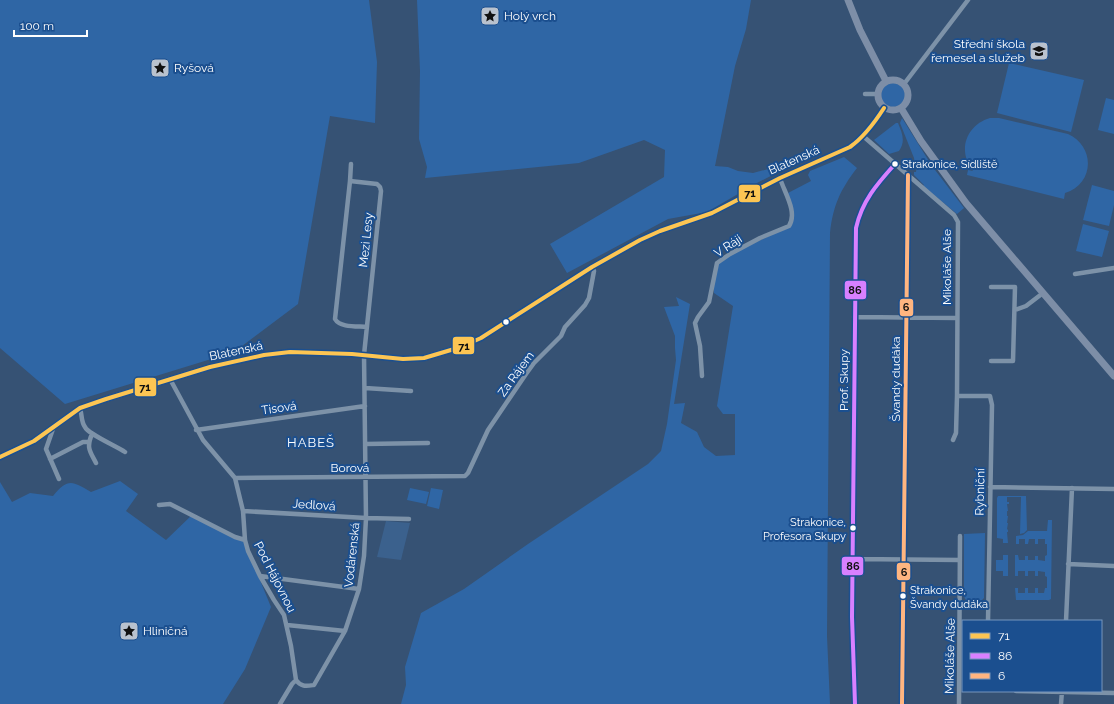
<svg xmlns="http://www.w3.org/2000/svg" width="1114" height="704" font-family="Raleway,sans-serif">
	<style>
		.green { fill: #2f66a5 }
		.water { fill: #3b618d }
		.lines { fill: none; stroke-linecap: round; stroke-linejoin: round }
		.minor { stroke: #7d92a8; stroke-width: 4.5 }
		.tertiary { stroke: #7d92a8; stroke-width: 5.5 }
		.primary { stroke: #7d8ea7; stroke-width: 7 }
		.bus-1-casing { stroke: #1b4f8f; stroke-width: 7 }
		.bus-2-casing { stroke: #1b4f8f; stroke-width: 7 }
		.bus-3-casing { stroke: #1b4f8f; stroke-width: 7 }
		.bus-1 { stroke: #fcc553; stroke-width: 4 }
		.bus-2 { stroke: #d880ff; stroke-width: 4 }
		.bus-3 { stroke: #ffb580; stroke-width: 4 }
		.bus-dot { fill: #fff; stroke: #1b4f8f; stroke-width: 1.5 }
		.labels { text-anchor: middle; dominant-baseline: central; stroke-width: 4; stroke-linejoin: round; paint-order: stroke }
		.bus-label { font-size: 11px; fill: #fff; stroke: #1b4f8f; text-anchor: start }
		.poi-label { font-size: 12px; fill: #fff; stroke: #1b4f8f; text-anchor: start }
		.street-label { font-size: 12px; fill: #fff; stroke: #1b4f8f }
		.neighbourhood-label { font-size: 13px; letter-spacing: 1px; fill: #fff; stroke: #1b4f8f }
		.line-badge { stroke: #1b4f8f; stroke-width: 1.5 }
		.pale-badge-label { font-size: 11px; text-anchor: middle; font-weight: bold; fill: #111 }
	</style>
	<rect width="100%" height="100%" fill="#365274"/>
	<path class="green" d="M0,0h369l8,62 -2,61 -45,-7 -32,188 -64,48 -169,52 -65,-56z
		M417,0h334l-5,29 -11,37 -20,100 13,1 10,4 15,2 19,-5h14l-31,16 -48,28 -39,7 -101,54 -17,-29 114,-67 1,-27 -21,-10 -65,23 -154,15 2,-11 -8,-28 1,-68z
		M1009,63l75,17 -13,52 -74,-19z
		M881 95a12 12 0 1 1 24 0a12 12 0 1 1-24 0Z
		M1106,98l8,2v34l-16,-4z
		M902,118l30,48 32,42 -7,6 -34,-28 1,-1 -10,-10v-3h2l1,-8h-2l-1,-6 -14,-35z
		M990,118h9l69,16c28,13 26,50 -3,59l-1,6 -97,-24 1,-5 5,1c-16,-20 -7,-46 17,-53z
		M896,123h2c4,10 8,18 1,28l-10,3 -15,-14z
		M844,157l13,11c-17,22 -24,38 -27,65l-3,403 3,68h-429l5,-19 -1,-18 16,-54 43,-24 64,-45 120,-80 13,-13 6,-27 9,-64 -1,-12v-12l-11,-29 15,-1 -3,-9 14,7 -16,100 11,-1 -4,20 16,9 7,15 12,9 19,-1v-41h-12l-6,-8 16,-100 -19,-13v-24l7,-10 65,-31 8,-11 -6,-24 23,-12 -3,-6 2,-4z
		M1092,185l22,6v14l-5,21 -26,-6z
		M1083,224l26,7 -7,26 -26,-6z
		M120,481l18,13 -12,17 40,29 27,-26 51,27 27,66 -26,62 -22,35h-223v-222l12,20 18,-9 23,3c15,-18 19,-15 38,-4z
		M410,488l19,4 -3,12 -19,-4z
		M431,488l12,2 -4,19 -12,-3z
		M998,496h28l1,34 -3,3 -4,1 1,-37h-14v5h2v2h-2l1,7h-1v5h1l-1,7h1l-1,6 1,1v2h-1l1,11h-5v-4l-6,-1v-40z
		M1048,520h4l-1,79 -2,1h-33l-1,-12h3v5h7v-5h3v5h7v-5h3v5h6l1,-5h2v-11l-2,-1v-4l-7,-1v5h-3v-5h-7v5h-3v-5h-7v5h-3v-21h3l1,5h6v-4h3v4h7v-4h3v4l7,1v-5l2,-1v-11h-2v-5h-7v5h-3v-5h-6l-1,5h-3v-5h-6v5h-3v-8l7,-1 5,-4h19z
		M985,533l-1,65 -3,3h-13l-3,-2 -1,-4v-61z
		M1003,555h5v21h-5v-5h-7v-11h7z"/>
	<path class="water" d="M386,521l24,2 -9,37 -24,-3z"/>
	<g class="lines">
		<path class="minor" d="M904,84l64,-84
			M865,94h12
			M863,136l91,79 4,7 -1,174 -1,37 -3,7
			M350,181l1,-17
			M1075,274l39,-6
			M1015,310l11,-4 17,-13
			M854,317l103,1
			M991,361h22l2,-74h-24
			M702,376l-2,-30 -5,-23 3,-6 11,-15 8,-39 13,-9 30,-16 29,-12c9,-14 -5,-34 -9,-48
			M170,379l33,61 32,38 8,33 2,29 3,11 12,25 14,24 10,15 7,31 5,34 -4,4 -12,20
			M365,388l46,3
			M957,396h33l2,9 -4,216
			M80,408c2,6 1,14 5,19 3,7 31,19 40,25
			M54,426l-8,23 13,30
			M196,430l169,-24
			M92,434c-6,14 -2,17 4,29
			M365,444l63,-1
			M50,459l33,-17h6
			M235,478l230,-2 3,-3 20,-43 38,-56 8,-11 27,-27 4,-9 20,-22 4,-7 5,-27 -2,-4
			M990,487l124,2
			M159,505l11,-1 65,33 10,3
			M243,511l123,7 43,1
			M853,559l107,1
			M1068,564l46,2
			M260,576l99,13
			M960,605h28
			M1066,621l6,-133
			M287,625l58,6
			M296,680c5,7 10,6 18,5l31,-54 14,-42 5,-33 2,-38 -2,-163 17,-164 -1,-4 -3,-3 -27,-3 -15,138c5,9 23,7 32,8
			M1016,691l98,2
			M855,704l-3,-87 4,-389c6,-27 21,-44 39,-64
			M902,704l6,-529
			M959,704l1,-168
			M1061,704l1,-13"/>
		<path class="tertiary" d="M0,457l34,-16 46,-33 26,-9 104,-32 54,-12 26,-3 62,2 51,5 21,-1 37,-11 20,-9 111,-71 48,-27 20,-9 52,-18 68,-35 70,-31c14,-10 25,-25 34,-39"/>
		<path class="primary" d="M848,0l12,30 26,51
			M878 95a15 15 0 1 1 30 0a15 15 0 1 1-30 0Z
			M901,108l20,33 45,62 148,173"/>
		<defs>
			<path id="bus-1" d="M0,457l34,-16 46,-33 26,-9 104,-32 54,-12 26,-3 62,2 51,5 21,-1 37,-11 20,-9 111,-71 48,-27 20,-9 52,-18 68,-35 70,-31c14,-10 25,-25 34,-39"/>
			<path id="bus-2" d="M855,704l-3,-87 4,-389c6,-27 21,-44 39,-64"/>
			<path id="bus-3" d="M902,704l6,-529"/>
		</defs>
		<use href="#bus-1" class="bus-1-casing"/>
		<use href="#bus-2" class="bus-2-casing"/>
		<use href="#bus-3" class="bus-3-casing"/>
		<use href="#bus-1" class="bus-1"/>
		<use href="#bus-2" class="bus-2"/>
		<use href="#bus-3" class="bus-3"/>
	</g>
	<defs>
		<symbol id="sight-square" viewBox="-11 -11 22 22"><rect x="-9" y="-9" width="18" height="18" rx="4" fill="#b9c2ce" stroke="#1b4f8f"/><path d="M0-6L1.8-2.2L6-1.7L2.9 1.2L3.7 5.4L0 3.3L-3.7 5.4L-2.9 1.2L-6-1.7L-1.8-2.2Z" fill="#111"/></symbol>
		<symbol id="school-square" viewBox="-11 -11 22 22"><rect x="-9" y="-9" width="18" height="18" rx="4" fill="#b9c2ce" stroke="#1b4f8f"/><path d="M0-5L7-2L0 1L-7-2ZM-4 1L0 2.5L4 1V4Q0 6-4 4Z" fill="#111"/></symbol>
	</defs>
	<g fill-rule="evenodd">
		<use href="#sight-square" x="479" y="5" width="22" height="22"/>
		<use href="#school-square" x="1028" y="40" width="22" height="22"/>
		<use href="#sight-square" x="149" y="57" width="22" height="22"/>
		<use href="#sight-square" x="118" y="620" width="22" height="22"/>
	</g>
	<g class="bus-dot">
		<circle cx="895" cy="164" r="3.5"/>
		<circle cx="506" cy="322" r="3.5"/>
		<circle cx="853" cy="528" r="3.5"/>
		<circle cx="903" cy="596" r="3.5"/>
	</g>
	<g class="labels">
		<g class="bus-label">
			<text x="902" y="164">Strakonice, Sídliště</text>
			<text x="846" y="522" text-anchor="end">Strakonice,<tspan x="846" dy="14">Profesora Skupy</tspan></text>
			<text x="910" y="590">Strakonice,<tspan x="910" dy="14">Švandy dudáka</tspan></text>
		</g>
		<g class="poi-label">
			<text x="504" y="16">Holý vrch</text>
			<text x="1025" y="44" text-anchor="end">Střední škola<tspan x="1025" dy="14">řemesel a služeb</tspan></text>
			<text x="174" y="68">Ryšová</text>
			<text x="143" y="631">Hliničná</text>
		</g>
		<g class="street-label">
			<text transform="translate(794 160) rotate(-24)">Blatenská</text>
			<text transform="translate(366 240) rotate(-84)">Mezi Lesy</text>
			<text transform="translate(728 246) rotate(-33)">V Ráji</text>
			<text transform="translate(947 267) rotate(-90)">Mikoláše Alše</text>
			<text transform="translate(236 351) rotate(-12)">Blatenská</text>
			<text transform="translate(516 374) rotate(-54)">Za Rájem</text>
			<text transform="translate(896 379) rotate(-90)">Švandy dudáka</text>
			<text transform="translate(844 380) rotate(-90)">Prof. Skupy</text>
			<text transform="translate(279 408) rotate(-8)">Tisová</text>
			<text x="350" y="468">Borová</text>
			<text transform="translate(980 492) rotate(-89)">Rybniční</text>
			<text transform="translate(314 505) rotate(4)">Jedlová</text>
			<text transform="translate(352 555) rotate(-84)">Vodárenská</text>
			<text transform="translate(275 577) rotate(63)">Pod Hájovnou</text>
			<text transform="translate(950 656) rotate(-89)">Mikoláše Alše</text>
		</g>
		<g class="neighbourhood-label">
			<text x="311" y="442">HABEŠ</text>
		</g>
	</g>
	<g class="line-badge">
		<rect x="738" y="184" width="23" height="19" rx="4" fill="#fcc553"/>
		<rect x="844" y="280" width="23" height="20" rx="4" fill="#d880ff"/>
		<rect x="899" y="298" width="15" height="19" rx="4" fill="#ffb580"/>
		<rect x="452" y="336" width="23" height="19" rx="4" fill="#fcc553"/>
		<rect x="134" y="377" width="23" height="20" rx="4" fill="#fcc553"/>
		<rect x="841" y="556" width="23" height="20" rx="4" fill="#d880ff"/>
		<rect x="896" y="562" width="15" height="19" rx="4" fill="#ffb580"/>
	</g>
	<g class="pale-badge-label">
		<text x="750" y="197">71</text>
		<text x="855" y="294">86</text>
		<text x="906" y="311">6</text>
		<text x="464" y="350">71</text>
		<text x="145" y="391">71</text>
		<text x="853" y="570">86</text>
		<text x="904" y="576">6</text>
	</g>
	<rect x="962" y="620" width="140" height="72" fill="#1b4f8f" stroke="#7695bc"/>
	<rect x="970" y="633" width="20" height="6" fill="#fcc553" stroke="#7695bc"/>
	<text x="998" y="640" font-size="12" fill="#ffffff">71</text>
	<rect x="970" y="653" width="20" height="6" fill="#d880ff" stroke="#7695bc"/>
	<text x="998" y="660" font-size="12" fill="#ffffff">86</text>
	<rect x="970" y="673" width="20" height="6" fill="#ffb580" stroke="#7695bc"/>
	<text x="998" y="680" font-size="12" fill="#ffffff">6</text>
	<path d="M14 30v6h73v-6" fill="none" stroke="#ffffff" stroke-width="2"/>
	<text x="20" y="30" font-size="12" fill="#ffffff" stroke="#1b4f8f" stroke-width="3" paint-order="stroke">100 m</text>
</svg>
